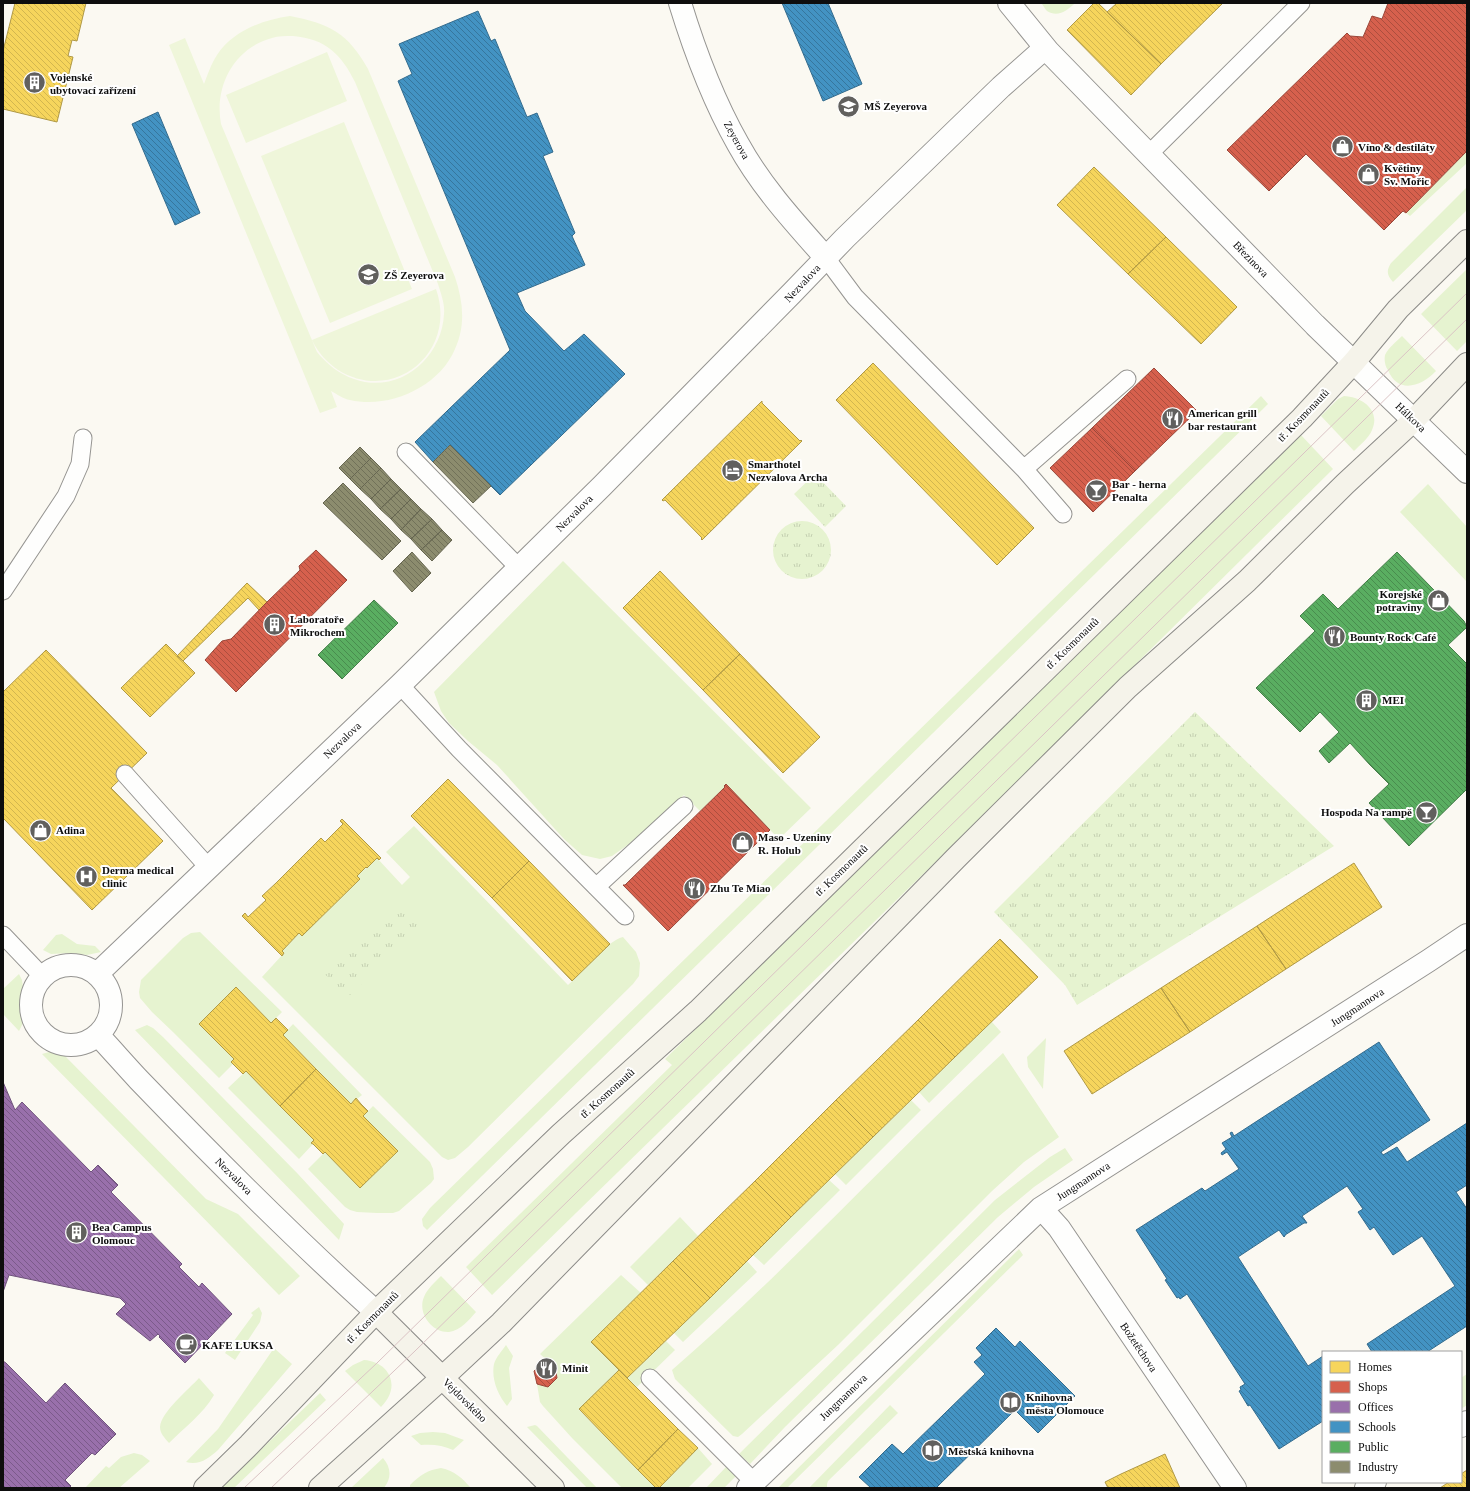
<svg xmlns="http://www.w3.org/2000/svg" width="1470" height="1491" font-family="'Times New Roman',serif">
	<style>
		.grass { fill: #e6f3d0 }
		.park { fill: url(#park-tufts) }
		.pitch { fill: #eff6da; fill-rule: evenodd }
		.homes { fill: url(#homes-back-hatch); stroke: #b09945 }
		.shops { fill: url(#shops-back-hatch); stroke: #9a473a }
		.offices { fill: url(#offices-back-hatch); stroke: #6f537c }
		.schools { fill: url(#schools-back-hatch); stroke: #336b8d }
		.public { fill: url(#public-back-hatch); stroke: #437e48 }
		.industry { fill: url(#industry-back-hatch); stroke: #666651 }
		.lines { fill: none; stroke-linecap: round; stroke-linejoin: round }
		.lane-casing { stroke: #959491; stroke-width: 19 }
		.street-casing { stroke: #959491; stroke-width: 24 }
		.secondary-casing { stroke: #8b8a87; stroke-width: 24 }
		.lane { stroke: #fefefd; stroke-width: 17 }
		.street { stroke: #fefefd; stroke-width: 22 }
		.secondary { stroke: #f5f3ea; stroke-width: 22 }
		.tram { stroke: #dac3c4; stroke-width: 1 }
		.labels { text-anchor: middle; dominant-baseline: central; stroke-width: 4; stroke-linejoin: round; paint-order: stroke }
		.poi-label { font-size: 11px; font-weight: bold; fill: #0e0e0e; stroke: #fff; text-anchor: start }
		.street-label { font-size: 11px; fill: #0e0e0e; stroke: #fff }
	</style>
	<defs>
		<pattern id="park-tufts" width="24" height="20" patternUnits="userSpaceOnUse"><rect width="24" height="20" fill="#e6f3d0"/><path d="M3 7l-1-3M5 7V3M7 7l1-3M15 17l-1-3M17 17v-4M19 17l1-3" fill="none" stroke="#c4cfb1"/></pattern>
		<pattern id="homes-back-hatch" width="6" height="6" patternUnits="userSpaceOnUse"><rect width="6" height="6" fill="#f6d55c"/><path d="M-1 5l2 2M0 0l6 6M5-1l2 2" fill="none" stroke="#d2b64f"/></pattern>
		<pattern id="shops-back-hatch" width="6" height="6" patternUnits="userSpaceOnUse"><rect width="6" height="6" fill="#d6604d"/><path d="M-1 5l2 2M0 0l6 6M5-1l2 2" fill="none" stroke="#ac4e3e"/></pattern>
		<pattern id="offices-back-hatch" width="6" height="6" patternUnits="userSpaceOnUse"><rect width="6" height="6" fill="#9970ab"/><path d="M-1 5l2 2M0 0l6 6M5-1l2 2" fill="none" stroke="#7b5a8a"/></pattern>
		<pattern id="schools-back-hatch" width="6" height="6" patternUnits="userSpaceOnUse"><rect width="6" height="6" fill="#4393c3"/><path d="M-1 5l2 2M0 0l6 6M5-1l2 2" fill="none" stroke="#36769d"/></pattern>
		<pattern id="public-back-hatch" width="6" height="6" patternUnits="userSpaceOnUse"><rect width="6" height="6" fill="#5aae61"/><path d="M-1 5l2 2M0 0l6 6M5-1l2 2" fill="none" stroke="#498c4e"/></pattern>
		<pattern id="industry-back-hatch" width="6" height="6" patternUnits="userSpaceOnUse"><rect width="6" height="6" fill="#8c8c6e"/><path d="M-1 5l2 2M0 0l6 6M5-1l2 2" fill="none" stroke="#717159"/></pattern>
	</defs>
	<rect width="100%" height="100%" fill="#fbf9f2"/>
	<path class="grass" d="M1041,3h34c-7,7 -17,15 -28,8 -2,-2 -4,-6 -6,-8z
		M1467,151v12l-57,53 -4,-3z
		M1467,187v23l-74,72c-6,-7 -7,-11 -2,-19z
		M1467,269v72l-10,10 -36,-37z
		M1402,336l34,35c-14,15 -38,24 -48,-1 -3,-4 -4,-10 -3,-15 3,-7 11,-13 17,-19z
		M1261,396l7,8 -841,826 -4,-4 -1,-7 8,-11z
		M1344,396c18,1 37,14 28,34 -3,8 -12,15 -18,21l-33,-35 17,-17z
		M1301,435l32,34 -378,374 -463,452 -26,-28 206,-202 -7,-6 88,-86z
		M1428,484l39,43v55l-67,-70z
		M563,561l248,247 -32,31 -54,-55 -1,2 1,1 -25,24 -16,-16 -55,49 -17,12 -12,3 -18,-4 -18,-16 -67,-74 -29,-24 -19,-18 -8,-12 -7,-19z
		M414,826l154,159c14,-12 38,-44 55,-48l13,15 4,11 -1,13 -6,8 -165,163 -13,11 -7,2 -6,-3 -180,-180 22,-24 -2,-2 17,-18 3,3 58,-57 -3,-3 20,-18 25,27 8,-8 -24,-25z
		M200,932l82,80 -11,11 -35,-36 -37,37 35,35 -1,5 -14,14 -46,-46 -21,-20 -12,-14 -1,-6 2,-12 42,-42 8,-5z
		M62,934l15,10 18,2 6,6 -14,3 -16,-2 -20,1 -8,-4 13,-15z
		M19,974l3,6 1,8 -2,12 3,21 -5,10 -16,-17v-25z
		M991,1021l10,11 -72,71 -10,-11z
		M293,1024l69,71 -5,4h-1l-5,5 -68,-69z
		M147,1025l6,3 10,9 135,137 46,50 -5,16 -204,-210z
		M1046,1038l-3,51 -15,-22 -1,-10z
		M49,1052h11l5,4 141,143 32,15 62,62 -21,19 -237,-241z
		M1003,1053l56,84 -35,25 -32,29 -154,154 -96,89 -4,3 -5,-1 -58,-57 -3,-9c116,-100 218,-214 331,-317z
		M246,1071l68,69 -2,3 1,1 -14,15 -71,-71z
		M911,1100l10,10 -75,75 -11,-11z
		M373,1106l57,56 3,7 1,10 -3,4 -32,28 -6,2h-16l-20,-1 -7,-2 -5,-3 -37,-38 17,-17 36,35 36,-36 -34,-35z
		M1065,1148l8,12 -39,27 -36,30 -213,210 -35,37 -11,-10 256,-254 55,-43z
		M829,1180l11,10 -76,75 -11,-10z
		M680,1217l18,19 -50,49 -18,-18z
		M1019,1249l4,6 -236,233h-9z
		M747,1261l10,11 -74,70 -9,-9z
		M621,1275l20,18 -50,49 28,28 -40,40 77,78h-34l-50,-50 -29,-32 -3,-4 -3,-18 11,3 9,-9 -2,-12 -7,-3 1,-1 -9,-8z
		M441,1276l35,36c-7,8 -15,18 -27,20 -17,1 -32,-19 -25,-35 3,-8 11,-15 17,-21z
		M259,1307l3,6 -2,9 -25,38 -10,-7 28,-38 -2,-2z
		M666,1341l9,9 -38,37 -10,-9z
		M506,1345l7,11 -4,12 3,31 -5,7c-9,-11 -16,-27 -13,-42 2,-7 8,-13 12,-19z
		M274,1348l18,16 -74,86c-9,8 -19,16 -32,12l32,-33z
		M364,1360c27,2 37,28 17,47l-36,-36 8,-6z
		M1467,1374v31l-6,4v-31z
		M199,1378l15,17c-11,19 -30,33 -45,48 -4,-5 -9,-9 -9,-16 1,-15 29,-38 39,-49z
		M320,1393l6,7 -92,88h-13z
		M890,1405l8,8 -70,68 -1,3v4h-18z
		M535,1425l2,1 60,62h-10l-60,-61z
		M433,1432l12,1 19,7 -11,10c-10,-5 -21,-6 -32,-5l-10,-9 9,-3z
		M698,1448l14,16 -24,24h-29z
		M134,1453l8,2 8,6 -31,27h-34l21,-22 3,2 12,-11z
		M383,1458c8,9 9,20 1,30h-33z
		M726,1467l10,9 -12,12h-18z
		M441,1468c14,3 21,10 30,20h-61v-3c10,-10 18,-15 31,-17z"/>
	<path class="park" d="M815,474l31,32 -21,21 -31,-33z
		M773 550a29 29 0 1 1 58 0a29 29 0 1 1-58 0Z
		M1195,712l139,134 -257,159 -12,-20 -71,-73z
		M402,902l21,23 -76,73 -22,-24z"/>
	<path class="pitch" d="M290,16c40,8 58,17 78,53l87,208c8,24 11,48 0,72 -16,38 -65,60 -105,51 -7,-1 -13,-6 -19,-9l6,16 -17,6 -151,-368 16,-7 19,46c4,-10 7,-20 13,-29 16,-24 45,-35 73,-39zM293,36c33,3 48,18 62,46l83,202c3,10 7,20 6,30 -2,45 -46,81 -90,65 -15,-5 -27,-15 -37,-27l-96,-228c-7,-38 13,-76 51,-86 6,-2 14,-2 21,-2z
		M327,52l20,49 -101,42 -20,-48z
		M344,122l68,167 -82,34 -69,-167z
		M436,289c22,62 -41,116 -98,81 -11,-8 -20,-17 -26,-30z"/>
	<path class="homes" d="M15,3h71l-9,38 -5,-1 -4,16 5,1 -16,65 -54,-13v-58z
		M1094,3h4l63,61 -30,31 -64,-65z
		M1117,3h106l-62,61 -54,-52z
		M1094,167l72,70 -38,37 -71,-69z
		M1166,237l71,70 -36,37 -73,-70z
		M873,363l161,165 -37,37 -161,-165z
		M762,401v2l38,38 1,-1 1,1 -100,99 -1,-1 1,-1 -37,-38 -2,1 -1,-1z
		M660,571l80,83 -37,36 -80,-82z
		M247,583l20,19 -8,8 -11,-12 -65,63 -6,-5z
		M166,644l29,29 -45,44 -29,-29z
		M46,650l101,103 -36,35 52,53 -71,69 -89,-92v-126z
		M740,654l80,83 -37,36 -80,-83z
		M448,779l81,82 -37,37 -81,-82z
		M342,819l39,39 -2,2 -2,-2 -10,10 -1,-1 -9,9 3,3 -58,57 -3,-3 -17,18 2,2 -2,3 -40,-40 3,-3 3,4 18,-17 -4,-4 14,-13 45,-45 4,4 18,-18 -3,-3z
		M529,861l81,83 -38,37 -80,-83z
		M1354,863l28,44 -96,62 -29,-43z
		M1257,926l29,43 -96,63 -29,-44z
		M1000,939l38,38 -83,80 -37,-37z
		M236,987l35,36 5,-5 12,12 -5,5 33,34 -36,37 -34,-35 -3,3 -12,-12 3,-3 -35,-35z
		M1161,988l29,44 -98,62 -28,-43z
		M918,1020l37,37 -82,80 -37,-37z
		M316,1069l35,35 5,-6 5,6 7,7 -5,5 35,35 -38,37 -35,-36 -2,2 -10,-10 -2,-1 3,-3 -34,-34z
		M836,1100l37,37 -82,80 -36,-36z
		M755,1181l36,36 -81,81 -37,-37z
		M673,1261l37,37 -83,80 -36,-36z
		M619,1370l59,59 -40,41 -59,-61z
		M678,1429l20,19 -39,40h-3l-18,-18z
		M1165,1454l15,34h-72l-3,-6 16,-8z
		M1467,1470v18h-27l9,-6h12v-8z"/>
	<path class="shops" d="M1388,3h79v148l-61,62 -3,-2 -19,19 -78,-76 -37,37 -42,-41 120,-117 3,3 13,1 9,-21 10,3z
		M1154,368l43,43 -62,60 -43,-43z
		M1092,428l43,43 -42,41 -43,-44z
		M316,550l31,30 -111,112 -31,-32 17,-19 9,-2 36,-37 33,-32 -1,-4z
		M726,784l44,46 -102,101 -45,-46h2l100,-98 -1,-1z
		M544,1362l11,4 2,12 -9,9 -11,-3 -3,-13z"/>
	<path class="offices" d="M3,1082l12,28 7,-8 69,70 7,-7 20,20 -7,7 71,72 -3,3 20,20 3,-4 30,31 -47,49 -26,-26 1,-1 -2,-2 -8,7 -34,-27 10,-10 -6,-6 -111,-23 -6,17z
		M3,1361l3,2 40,40 19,-20 51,51 -21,21 -3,-2 -27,27 6,6 -2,2h-66z"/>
	<path class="schools" d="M782,3h46l34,81 -39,17z
		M478,11l13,30 4,-2 32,78 10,-4 16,39 -10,4 32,77 -3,3 13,29 -68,28 8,18 39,40 20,-17 41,40 -125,121 -50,-50 -17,17 -18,-20 95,-92 -112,-269 14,-7 -13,-30z
		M158,112l42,101 -25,12 -43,-101z
		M1379,1042l51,78 -49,32 2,3 14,-8 10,15 60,-39v62l-11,7 11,17v117l-40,26h-55l-5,-8 88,-58 -33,-50 -29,19 -19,-28 -4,3 -12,-18 5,-3 -16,-23 -45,30 5,7h-3l-19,12v1l-1,1 -5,-7 -41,27 70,109 15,-10v65l-44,28 -29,-44 -2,1 -9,-15 2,-1 -1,-3 5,-3 -58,-90 -7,5 -1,-2 -2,1 -12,-18 2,-1 -31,-49 66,-42 3,3 34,-22 -12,-17 -5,3 -1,-2 5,-4 -4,-6 10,-6 -2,-4 2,-1 2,4z
		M996,1328l19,19 5,-6 55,55 -37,37 -23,-23 -79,78h-65l-12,-11 33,-33 11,10 82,-80 -11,-12 8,-7 -6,-7z"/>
	<path class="public" d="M1397,552l67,69 3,6 -19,18 19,19v125l-58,57 -40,-43 20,-19 -19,-19 -20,-22 -21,20 -10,-12 20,-19 -19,-20 -20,20 -44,-44 59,-57 -15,-15 23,-22 15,15z
		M374,600l24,23 -56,56 -24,-24z"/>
	<path class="industry" d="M450,445l41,41 -18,17 -40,-41z
		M360,447l11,11 -21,21 -11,-11z
		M371,458l10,10 -21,21 -10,-10z
		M381,468l10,11 -20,20 -11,-10z
		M391,479l10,10 -21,20 -9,-10z
		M343,483l58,58 -19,19 -59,-57z
		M401,489l10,10 -20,20 -11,-10z
		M411,499l10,10 -20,21 -10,-11z
		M421,509l11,10 -21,20 -10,-9z
		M432,519l10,11 -21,20 -10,-11z
		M442,530l10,10 -20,21 -11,-11z
		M412,552l19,21 -19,19 -19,-21z"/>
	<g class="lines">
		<defs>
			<path id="lane" d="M1149,154l152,-151
				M826,258l29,39 169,172 39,45
				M406,452l113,116
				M1024,469l103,-90
				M3,591l63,-95 14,-32 3,-26
				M400,685l59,64 166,167
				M125,774l84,94
				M596,887l88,-81
				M3,935l40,42
				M650,1378l104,104"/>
			<path id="street" d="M680,3c15,49 33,97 58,141 23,42 56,78 88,114
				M1009,3l39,48 267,274 152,147
				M31 1005a40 40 0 1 1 80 0a40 40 0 1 1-80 0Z
				M97,974l303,-289 202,-199 190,-193 53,-55 156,-151 44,-39
				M98,1035c14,15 27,30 41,45 77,80 155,158 237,232
				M1041,1208l18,20 176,260
				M1461,1426l6,-4
				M748,1488l293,-280 387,-247 39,-26
				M1366,1488l9,-6"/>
			<path id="secondary" d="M376,1312l177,176
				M205,1488l44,-43 127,-133 185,-178 137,-123 604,-593 52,-56 44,-53 69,-68
				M320,1488l122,-110 59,-55 455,-465 172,-171 119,-106 98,-97 69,-64 53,-56"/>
		</defs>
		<use href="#lane" class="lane-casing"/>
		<use href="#street" class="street-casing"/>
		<use href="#secondary" class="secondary-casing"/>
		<use href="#lane" class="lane"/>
		<use href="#street" class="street"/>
		<use href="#secondary" class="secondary"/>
		<path class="tram" d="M244,1488l133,-125 1090,-1070
			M271,1488l144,-137 1052,-1032"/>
	</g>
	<defs>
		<symbol id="building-disc" viewBox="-11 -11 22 22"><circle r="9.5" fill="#61605e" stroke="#fff"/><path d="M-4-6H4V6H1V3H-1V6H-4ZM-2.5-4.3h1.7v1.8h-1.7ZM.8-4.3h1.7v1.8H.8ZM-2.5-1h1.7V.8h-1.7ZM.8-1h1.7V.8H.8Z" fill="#fff"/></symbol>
		<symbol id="school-disc" viewBox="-11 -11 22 22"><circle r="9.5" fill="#61605e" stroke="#fff"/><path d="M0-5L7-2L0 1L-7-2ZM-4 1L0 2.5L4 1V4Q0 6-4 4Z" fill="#fff"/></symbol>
		<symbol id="shop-disc" viewBox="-11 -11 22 22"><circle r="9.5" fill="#61605e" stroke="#fff"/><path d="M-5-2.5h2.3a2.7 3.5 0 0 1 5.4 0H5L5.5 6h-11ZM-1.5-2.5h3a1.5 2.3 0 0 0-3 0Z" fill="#fff"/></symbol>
		<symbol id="restaurant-disc" viewBox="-11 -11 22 22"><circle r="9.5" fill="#61605e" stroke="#fff"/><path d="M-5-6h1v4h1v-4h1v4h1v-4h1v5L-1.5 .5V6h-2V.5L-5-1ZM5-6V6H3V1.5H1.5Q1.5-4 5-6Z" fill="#fff"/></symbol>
		<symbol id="hotel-disc" viewBox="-11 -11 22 22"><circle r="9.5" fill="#61605e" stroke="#fff"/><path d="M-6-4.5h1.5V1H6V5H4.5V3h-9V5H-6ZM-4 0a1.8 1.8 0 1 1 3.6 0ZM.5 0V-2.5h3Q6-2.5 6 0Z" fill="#fff"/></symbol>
		<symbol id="bar-disc" viewBox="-11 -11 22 22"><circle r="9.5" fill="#61605e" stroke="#fff"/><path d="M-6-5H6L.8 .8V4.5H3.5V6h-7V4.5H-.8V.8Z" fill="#fff"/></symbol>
		<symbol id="hospital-disc" viewBox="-11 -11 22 22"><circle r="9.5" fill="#61605e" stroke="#fff"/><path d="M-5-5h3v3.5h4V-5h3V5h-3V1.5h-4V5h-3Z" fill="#fff"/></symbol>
		<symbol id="cafe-disc" viewBox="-11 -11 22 22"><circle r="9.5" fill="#61605e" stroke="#fff"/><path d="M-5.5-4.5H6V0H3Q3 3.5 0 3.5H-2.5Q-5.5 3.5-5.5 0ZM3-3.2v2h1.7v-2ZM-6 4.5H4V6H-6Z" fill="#fff"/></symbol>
		<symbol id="library-disc" viewBox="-11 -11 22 22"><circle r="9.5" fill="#61605e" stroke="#fff"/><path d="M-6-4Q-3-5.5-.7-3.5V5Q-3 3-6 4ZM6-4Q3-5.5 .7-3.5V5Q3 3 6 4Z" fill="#fff"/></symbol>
	</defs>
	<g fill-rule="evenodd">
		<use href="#building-disc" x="22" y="70" width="25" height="25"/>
		<use href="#school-disc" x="836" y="94" width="25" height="25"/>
		<use href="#shop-disc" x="1330" y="134" width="25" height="25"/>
		<use href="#shop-disc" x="1356" y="162" width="25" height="25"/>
		<use href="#school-disc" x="356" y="262" width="25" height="25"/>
		<use href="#restaurant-disc" x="1160" y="406" width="25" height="25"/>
		<use href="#hotel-disc" x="720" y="458" width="25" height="25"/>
		<use href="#bar-disc" x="1084" y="478" width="25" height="25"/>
		<use href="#shop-disc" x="1426" y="588" width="25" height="25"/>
		<use href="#building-disc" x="262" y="612" width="25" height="25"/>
		<use href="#restaurant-disc" x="1322" y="624" width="25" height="25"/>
		<use href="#building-disc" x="1354" y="688" width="25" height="25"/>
		<use href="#bar-disc" x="1414" y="800" width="25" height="25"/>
		<use href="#shop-disc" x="28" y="818" width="25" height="25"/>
		<use href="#shop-disc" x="730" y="830" width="25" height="25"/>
		<use href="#hospital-disc" x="74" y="864" width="25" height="25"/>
		<use href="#restaurant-disc" x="682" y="876" width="25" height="25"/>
		<use href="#building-disc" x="64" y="1220" width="25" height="25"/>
		<use href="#cafe-disc" x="174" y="1332" width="25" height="25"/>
		<use href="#restaurant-disc" x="534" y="1356" width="25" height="25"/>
		<use href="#library-disc" x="998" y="1390" width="25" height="25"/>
		<use href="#library-disc" x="920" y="1438" width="25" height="25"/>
	</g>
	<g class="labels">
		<g class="poi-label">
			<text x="50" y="77">Vojenské<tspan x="50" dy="13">ubytovací zařízení</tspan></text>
			<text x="864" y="106">MŠ Zeyerova</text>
			<text x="1358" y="147">Víno &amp; destiláty</text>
			<text x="1384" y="168">Květiny<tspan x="1384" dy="13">Sv. Mořic</tspan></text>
			<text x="384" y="275">ZŠ Zeyerova</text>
			<text x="1188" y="413">American grill<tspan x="1188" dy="13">bar restaurant</tspan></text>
			<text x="748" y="464">Smarthotel<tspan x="748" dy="13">Nezvalova Archa</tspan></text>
			<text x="1112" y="484">Bar - herna<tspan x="1112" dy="13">Penalta</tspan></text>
			<text x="1422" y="594" text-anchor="end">Korejské<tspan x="1422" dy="13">potraviny</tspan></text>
			<text x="290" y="619">Laboratoře<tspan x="290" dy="13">Mikrochem</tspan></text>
			<text x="1350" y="637">Bounty Rock Café</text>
			<text x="1382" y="700">MEI</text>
			<text x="1412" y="812" text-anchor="end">Hospoda Na rampě</text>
			<text x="56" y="830">Adina</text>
			<text x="758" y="837">Maso - Uzeniny<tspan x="758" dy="13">R. Holub</tspan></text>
			<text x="102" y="870">Derma medical<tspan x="102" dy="13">clinic</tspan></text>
			<text x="710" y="888">Zhu Te Miao</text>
			<text x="92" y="1227">Bea Campus<tspan x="92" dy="13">Olomouc</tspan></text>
			<text x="202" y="1345">KAFE LUKSA</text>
			<text x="562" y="1368">Minit</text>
			<text x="1026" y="1397">Knihovna<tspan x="1026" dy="13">města Olomouce</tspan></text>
			<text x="948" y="1451">Městská knihovna</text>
		</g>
		<g class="street-label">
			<text transform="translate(737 140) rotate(61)">Zeyerova</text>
			<text transform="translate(1251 259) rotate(46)">Březinova</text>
			<text transform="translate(802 283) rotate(-47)">Nezvalova</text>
			<text transform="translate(1303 415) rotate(-46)">tř. Kosmonautů</text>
			<text transform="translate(1411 417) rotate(44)">Hálkova</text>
			<text transform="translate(574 513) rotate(-45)">Nezvalova</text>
			<text transform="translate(1072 643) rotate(-44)">tř. Kosmonautů</text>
			<text transform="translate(342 740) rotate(-44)">Nezvalova</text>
			<text transform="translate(841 870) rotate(-44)">tř. Kosmonautů</text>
			<text transform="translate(1357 1007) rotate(-33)">Jungmannova</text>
			<text transform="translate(607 1093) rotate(-42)">tř. Kosmonautů</text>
			<text transform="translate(234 1176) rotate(45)">Nezvalova</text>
			<text transform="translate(1083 1181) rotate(-33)">Jungmannova</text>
			<text transform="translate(372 1317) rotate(-45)">tř. Kosmonautů</text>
			<text transform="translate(1139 1347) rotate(56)">Božetěchova</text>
			<text transform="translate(843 1397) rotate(-44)">Jungmannova</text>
			<text transform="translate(465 1400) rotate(45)">Vejdovského</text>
		</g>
	</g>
	<rect width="1470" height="1491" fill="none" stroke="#0e0e0e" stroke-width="8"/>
	<rect x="1322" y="1351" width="140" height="132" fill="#ffffff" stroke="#9f9f9f"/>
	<rect x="1330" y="1361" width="20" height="12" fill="#f6d55c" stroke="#9f9f9f"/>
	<text x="1358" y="1371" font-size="12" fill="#0e0e0e">Homes</text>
	<rect x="1330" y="1381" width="20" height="12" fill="#d6604d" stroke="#9f9f9f"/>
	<text x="1358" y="1391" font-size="12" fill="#0e0e0e">Shops</text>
	<rect x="1330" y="1401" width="20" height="12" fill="#9970ab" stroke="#9f9f9f"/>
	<text x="1358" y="1411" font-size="12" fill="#0e0e0e">Offices</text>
	<rect x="1330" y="1421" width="20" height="12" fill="#4393c3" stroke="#9f9f9f"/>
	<text x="1358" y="1431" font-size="12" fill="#0e0e0e">Schools</text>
	<rect x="1330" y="1441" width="20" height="12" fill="#5aae61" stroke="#9f9f9f"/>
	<text x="1358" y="1451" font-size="12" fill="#0e0e0e">Public</text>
	<rect x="1330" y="1461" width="20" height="12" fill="#8c8c6e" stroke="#9f9f9f"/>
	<text x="1358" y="1471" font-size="12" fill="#0e0e0e">Industry</text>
</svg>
